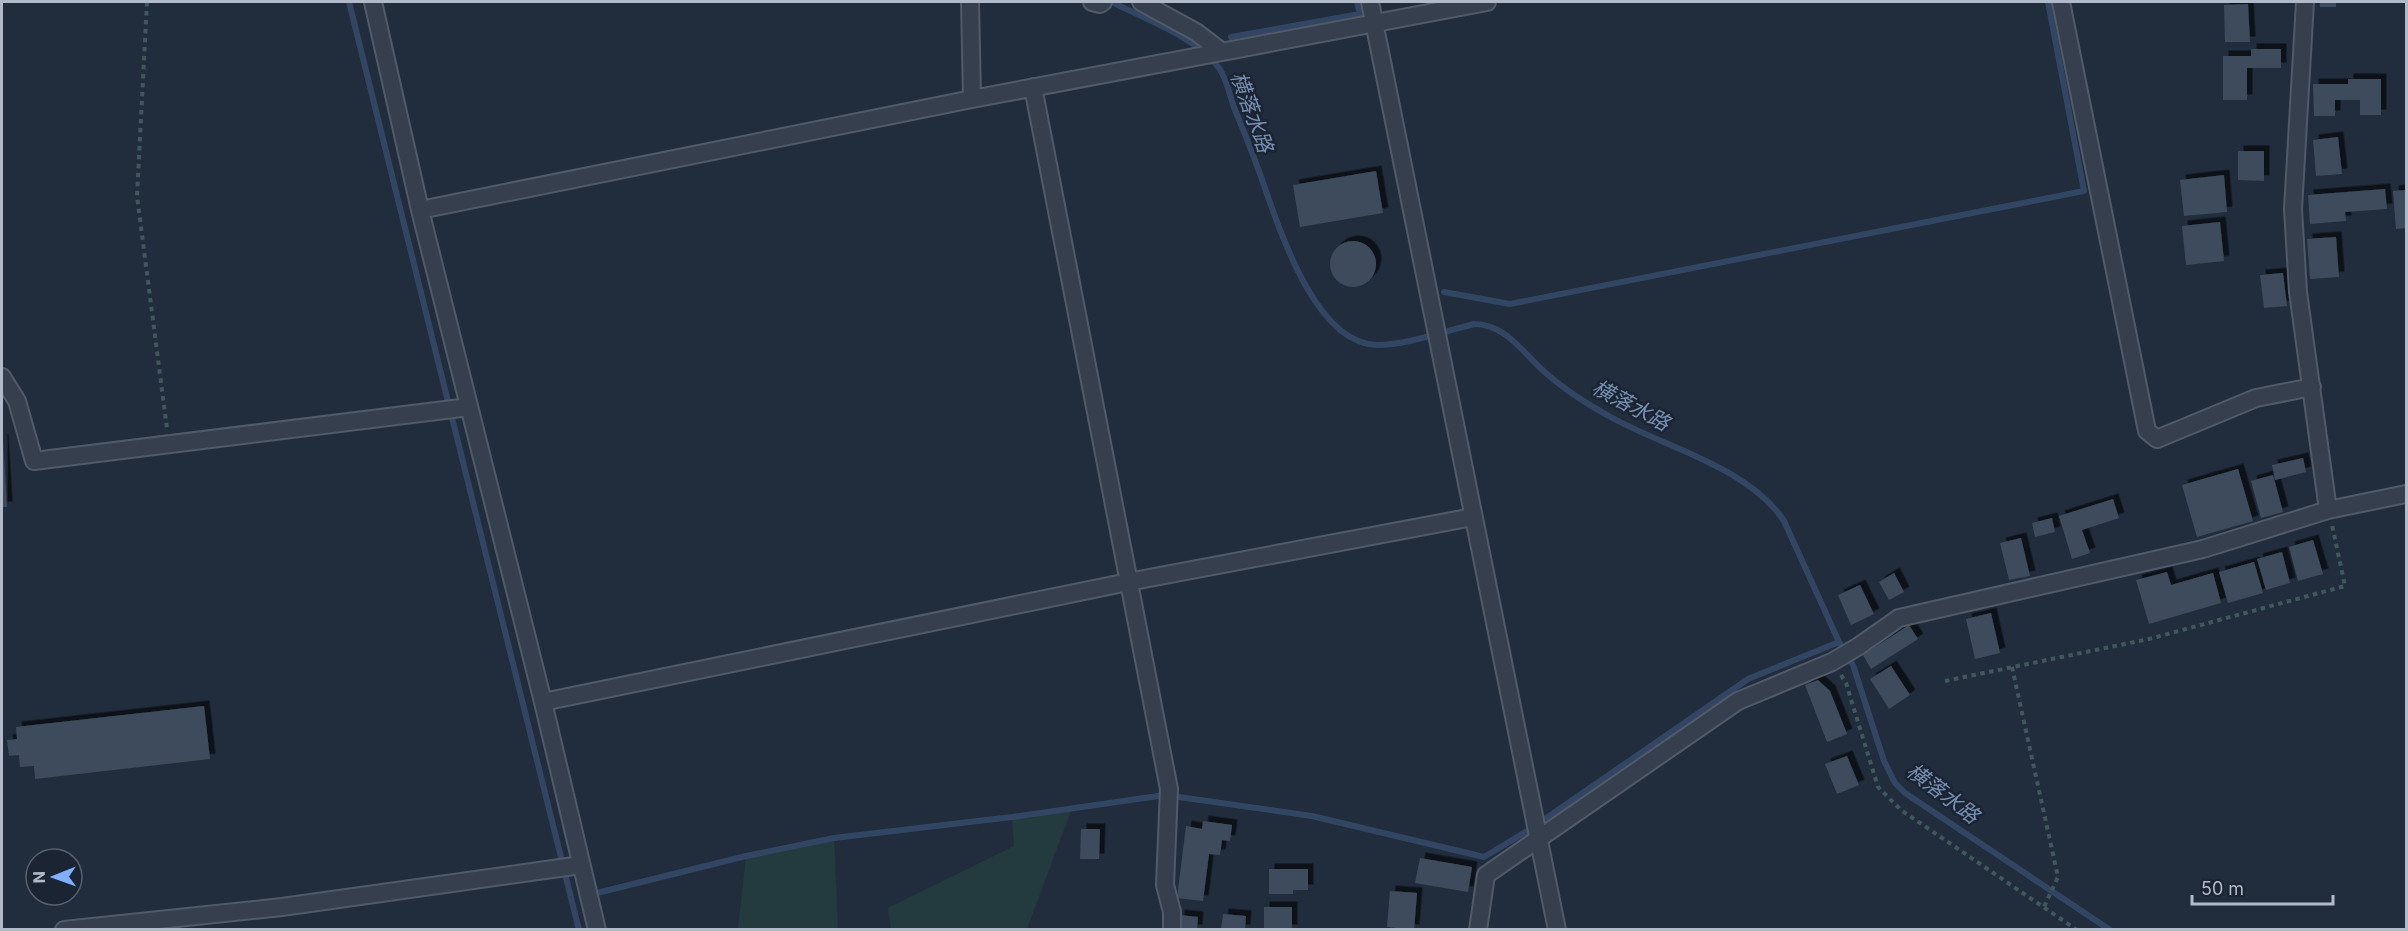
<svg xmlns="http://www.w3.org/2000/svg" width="2408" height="931" font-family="Inter,'Noto Sans JP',sans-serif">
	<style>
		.green { fill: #233b3e }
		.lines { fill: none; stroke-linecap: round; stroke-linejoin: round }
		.stream { stroke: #324664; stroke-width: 6 }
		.building { fill: #3d4b5d; filter: url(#shadow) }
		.street-casing { stroke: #515a68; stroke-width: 20 }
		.path { stroke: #41585b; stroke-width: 4; stroke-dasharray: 4.5 4.5; stroke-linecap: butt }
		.street { stroke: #353f4d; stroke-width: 16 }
		.labels { text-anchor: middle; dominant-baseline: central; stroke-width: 5; stroke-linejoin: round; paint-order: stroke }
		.water-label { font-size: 21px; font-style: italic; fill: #778fb2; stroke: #1b2432 }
	</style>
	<defs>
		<filter id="shadow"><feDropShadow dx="5.5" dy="-5.5" stdDeviation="0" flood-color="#0009"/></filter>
	</defs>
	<rect width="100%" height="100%" fill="#212d3d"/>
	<path class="green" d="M1072,808l-45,121h-136l-3,-21 126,-62 -2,-29z
		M834,838l4,91h-100l8,-73z"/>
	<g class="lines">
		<path class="stream" d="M349,2l230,928
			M1112,2c33,17 84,35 107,66 8,11 11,29 16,42 9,21 17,42 25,64 17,47 53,170 117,171 30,0 68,-14 97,-21 33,0 50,31 73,50 17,15 40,30 60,41 55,32 141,51 177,106l55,121 14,23 31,96 11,22 10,10 205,137
			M1231,37l129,-23 -3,-12
			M1444,292l66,12 574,-113 -36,-189
			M597,893l149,-37 88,-18 178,-21 153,-22 147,21 172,41 45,-27 219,-151 91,-37"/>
	</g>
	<path class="building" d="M2320,2h16v5h-16z
		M2248,4l2,38h-25l-1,-37z
		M2251,49h30v19h-34v32h-24v-44h28z
		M2348,79h33v36h-21v-15h-25v16h-21l-1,-32h35z
		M2338,137l4,37 -26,2 -3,-36z
		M2238,151h26v30l-26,-1z
		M1376,171l7,42 -83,14 -7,-42z
		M2224,175l3,37 -43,4 -4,-36z
		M2385,189l2,20 -42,3 1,9 -36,3 -2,-29z
		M2406,190v38l-10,1 -3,-38z
		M2220,222l4,39 -38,4 -4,-39z
		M2336,237l3,40 -29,2 -3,-40z
		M1330 264a23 23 0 1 1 46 0a23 23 0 1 1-46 0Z
		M2283,273l4,33 -23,2 -4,-33z
		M2,439h1l4,68h-5z
		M2303,458l3,14 -31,8 -3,-15z
		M2238,469l15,52 -56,16 -15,-52z
		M2273,475l10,37 -22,6 -10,-37z
		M2113,499l6,19 -37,12 8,23 -18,6 -13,-43z
		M2052,518l3,14 -20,5 -3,-14z
		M2021,538l9,38 -21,4 -9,-37z
		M2313,540l10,34 -25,7 -9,-34z
		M2282,552l8,31 -24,7 -9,-31z
		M2254,562l9,31 -35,10 -9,-31z
		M2167,572l4,13 42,-12 8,30 -72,21 -13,-44z
		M1894,573l10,19 -15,8 -10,-18z
		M1860,585l14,29 -23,11 -13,-30z
		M1991,613l9,40 -25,6 -9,-40z
		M1909,625l9,14 -47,30 -8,-14z
		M1891,666l19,29 -21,14 -19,-30z
		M1818,680l12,11 17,43 -20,8 -22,-57z
		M204,706l6,53 -175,20 -1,-13 -14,1 -1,-12 -10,1 -2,-16 10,-1 -1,-12z
		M1847,756l12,29 -22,9 -12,-30z
		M1203,821l29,4 -2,16 -8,-1 -2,15 -11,-1 -6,47 -26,-3 9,-72 16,3z
		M1081,829h19l-1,30h-19z
		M1420,858l52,9 -4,25 -53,-9z
		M1269,869h39v21h-15v4h-24z
		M1390,891l27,2 -3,37 -27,-3z
		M1264,907h28v23h-28z
		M1223,914l23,2 -1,14h-24z
		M1179,915l19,2 -1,13h-19z"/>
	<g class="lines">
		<defs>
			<path id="street" d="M373,2l47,208 123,492 54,228
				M970,2l2,97
				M1092,2l8,2 3,-2
				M1141,2l55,30 25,19
				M1370,2l187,928
				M2061,2l86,429 10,8 99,-41 56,-11
				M2305,2l-12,207 5,83 30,218
				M1033,87l136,702 -4,96 7,27v18
				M420,210l552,-111 515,-97
				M2,377l15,24 17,60 435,-54
				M543,702l585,-120 345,-65
				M64,930l218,-23 299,-42
				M1478,930l8,-55 252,-174 94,-39 27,-16 40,-28 304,-69 125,-39 78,-16"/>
		</defs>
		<use href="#street" class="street-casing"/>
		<path class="path" d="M147,2l-10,194 30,233
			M2012,667l46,210 -14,30
			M1841,675l5,8 32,104 23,23 176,120
			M1945,681l204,-42 196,-53 -13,-61"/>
		<use href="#street" class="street"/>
	</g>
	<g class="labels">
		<g class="water-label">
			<text transform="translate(1252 112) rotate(70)">横落水路</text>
			<text transform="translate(1631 405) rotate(28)">横落水路</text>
			<text transform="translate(1943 793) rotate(37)">横落水路</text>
		</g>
	</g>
	<rect width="2408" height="931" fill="none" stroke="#b1bac9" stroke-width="6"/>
	<g transform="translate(54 877) rotate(269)"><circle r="28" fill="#1b2432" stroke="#57606e" stroke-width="1.5"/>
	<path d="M0-4.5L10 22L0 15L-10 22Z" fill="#80affe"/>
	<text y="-9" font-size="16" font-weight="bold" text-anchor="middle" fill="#b1bac9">N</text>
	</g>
	<path d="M2192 895v9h141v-9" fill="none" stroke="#b1bac9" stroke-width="3"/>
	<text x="2201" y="895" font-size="18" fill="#b1bac9" stroke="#1b2432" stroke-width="4.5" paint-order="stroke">50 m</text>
</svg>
